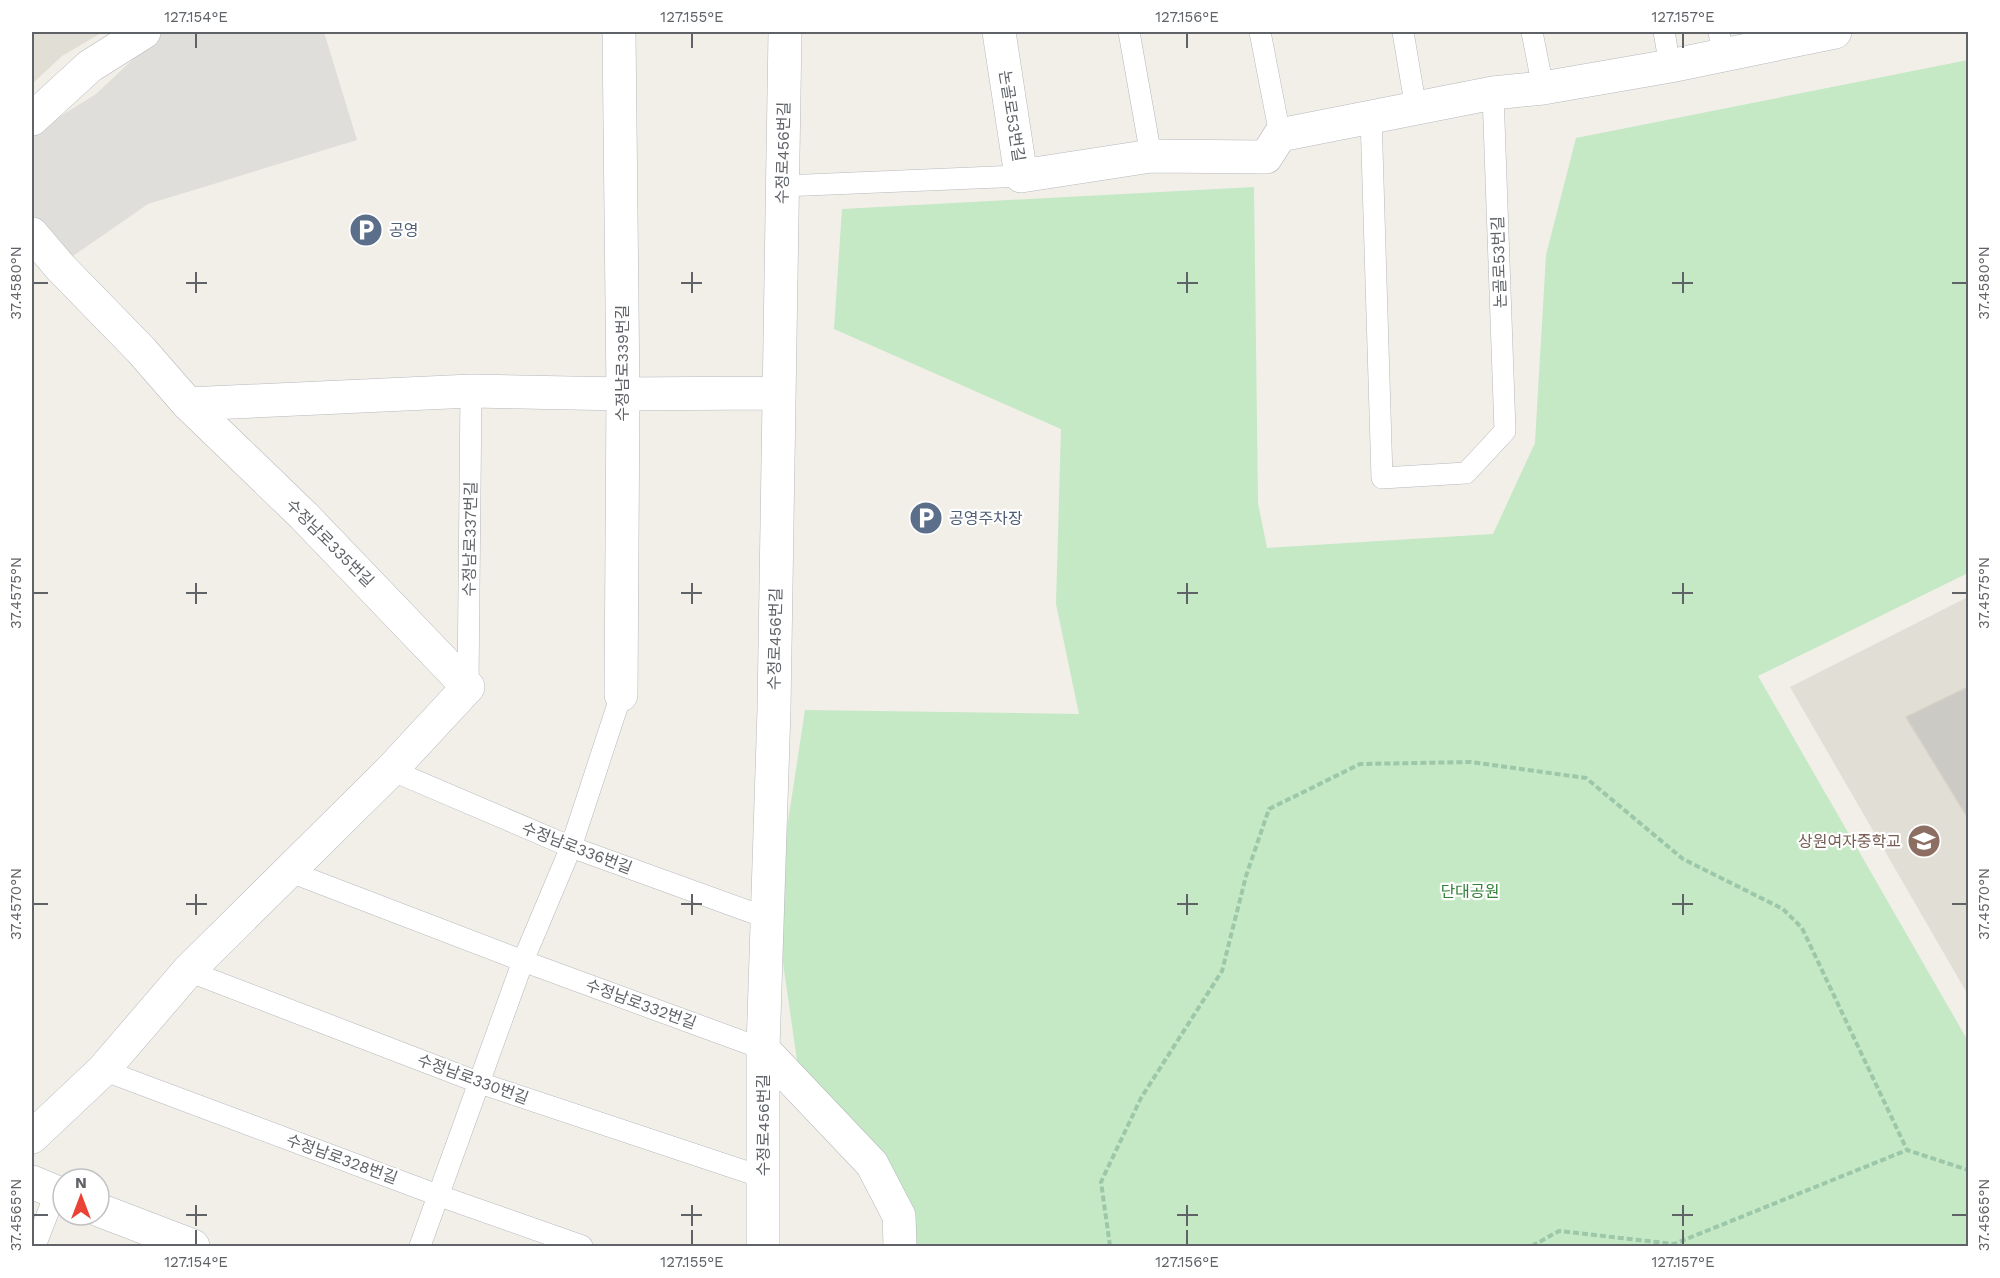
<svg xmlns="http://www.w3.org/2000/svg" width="2000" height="1278" font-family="'Work Sans','Noto Sans KR',sans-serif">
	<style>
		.industrial { fill: #e0deda }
		.education { fill: #e1ded6 }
		.green { fill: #c5e8c5 }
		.building { fill: #cccac5; stroke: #d6d1c6; stroke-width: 1.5 }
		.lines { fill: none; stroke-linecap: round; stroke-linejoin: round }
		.lane-casing { stroke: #b5b8bc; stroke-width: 22 }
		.street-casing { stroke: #b5b8bc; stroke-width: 34 }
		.path { stroke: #9cc7a9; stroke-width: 4; stroke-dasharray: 6 3; stroke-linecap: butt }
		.lane { stroke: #fff; stroke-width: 21 }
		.street { stroke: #fff; stroke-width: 33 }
		.ticks { fill: none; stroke: #5f6368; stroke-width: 2 }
		.labels { text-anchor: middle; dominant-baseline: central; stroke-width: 4.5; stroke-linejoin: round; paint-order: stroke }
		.street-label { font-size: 16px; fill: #5f6368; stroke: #fff }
		.service-label { font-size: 16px; fill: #4e5e75; stroke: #fff; text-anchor: start }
		.education-label { font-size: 16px; fill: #785e54; stroke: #fff; text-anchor: end }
		.park-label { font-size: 16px; fill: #348238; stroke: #fff }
		.neatline { fill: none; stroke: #5f6368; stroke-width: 2 }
		.ticks-label { font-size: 15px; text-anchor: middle; fill: #5f6368 }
	</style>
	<rect width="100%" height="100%" fill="#f1efe8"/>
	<path class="industrial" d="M162,32h162l33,108 -209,64 -75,52 -41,-40v-82l64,-40z"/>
	<path class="education" d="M32,32h71l-41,24 -30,28z
		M1968,597v398l-178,-308z"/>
	<path class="green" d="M1968,60v513l-210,103 210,365v205h-1068l-1,-30 -100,-142 -24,-167 30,-197 274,4 -23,-110 5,-175 -227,-100 8,-120 412,-22 4,316 9,45 226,-14 42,-91 11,-188 30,-117z"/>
	<path class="building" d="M1968,687v127l-2,1 -60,-98z"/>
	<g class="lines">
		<defs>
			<path id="lane" d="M1129,32l22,124
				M1260,32l20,103
				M1403,32l13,77
				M1532,32l11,56
				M1664,32l6,34
				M1719,32l4,23
				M1371,116l11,362 84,-5 39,-42 -12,-338
				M783,186l238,-10
				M468,687l3,-296
				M391,770l180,77 196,71
				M288,871l235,90 240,88
				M188,971l292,112 282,94
				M103,1070l337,126 142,50
				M35,1246l21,-54
				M420,1246l103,-285 48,-114 50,-152"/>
			<path id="street" d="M619,32l4,362 -2,301
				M999,32l22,144 130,-20 115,1 14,-22 213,-42 50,-5 127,-22 165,-34
				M32,119l58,-53 54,-34
				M32,234l29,34 80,82 47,54 116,112 164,171 -77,83 -203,201 -85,99 -71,67
				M188,404l283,-13 152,3 156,-1
				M763,1049l109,115 27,52 1,30
				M32,1182l31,13
				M99,1210l94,36
				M763,1246v-197l11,-340 11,-677"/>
		</defs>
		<use href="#lane" class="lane-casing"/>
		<use href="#street" class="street-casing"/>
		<path class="path" d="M1110,1246l-9,-64 40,-84 81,-127 24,-95 23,-67 91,-45 111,-2 115,16 97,81 100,50 19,19 105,222 61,20
			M1532,1246l27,-15 115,13 233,-94"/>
		<use href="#lane" class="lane"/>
		<use href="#street" class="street"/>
	</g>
	<path class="ticks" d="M196,33v15M692,33v15M1187,33v15M1683,33v15M196,272v21M692,272v21M1187,272v21M1683,272v21M33,283h15M186,283h21M681,283h21M1177,283h21M1672,283h21M1952,283h15M196,583v21M692,583v21M1187,583v21M1683,583v21M33,593h15M186,593h21M681,593h21M1177,593h21M1672,593h21M1952,593h15M196,894v21M692,894v21M1187,894v21M1683,894v21M33,904h15M186,904h21M681,904h21M1177,904h21M1672,904h21M1952,904h15M196,1205v21M692,1205v21M1187,1205v21M1683,1205v21M33,1215h15M186,1215h21M681,1215h21M1177,1215h21M1672,1215h21M1952,1215h15M196,1230v15M692,1230v15M1187,1230v15M1683,1230v15"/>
	<defs>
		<symbol id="parking-disc" viewBox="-11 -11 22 22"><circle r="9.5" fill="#5c6f8a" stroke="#fff"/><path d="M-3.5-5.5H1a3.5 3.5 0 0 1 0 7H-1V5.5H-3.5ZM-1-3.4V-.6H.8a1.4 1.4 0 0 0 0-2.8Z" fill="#fff"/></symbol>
		<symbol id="school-disc" viewBox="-11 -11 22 22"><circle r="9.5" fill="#8d6e63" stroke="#fff"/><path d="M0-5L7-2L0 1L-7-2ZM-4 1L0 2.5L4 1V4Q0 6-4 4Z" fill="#fff"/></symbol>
	</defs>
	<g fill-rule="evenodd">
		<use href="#parking-disc" x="347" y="211" width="38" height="38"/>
		<use href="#parking-disc" x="907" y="499" width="38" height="38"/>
		<use href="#school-disc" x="1905" y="822" width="38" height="38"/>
	</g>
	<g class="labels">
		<g class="street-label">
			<text transform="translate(1012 116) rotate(81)">논골로53번길</text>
			<text transform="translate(783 153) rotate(-89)">수정로456번길</text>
			<text transform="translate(1499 262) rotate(-92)">논골로53번길</text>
			<text transform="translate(622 363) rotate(-90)">수정남로339번길</text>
			<text transform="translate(470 539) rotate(-89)">수정남로337번길</text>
			<text transform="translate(330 543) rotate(45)">수정남로335번길</text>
			<text transform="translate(775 639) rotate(-89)">수정로456번길</text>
			<text transform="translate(577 848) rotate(21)">수정남로336번길</text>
			<text transform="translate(641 1004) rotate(20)">수정남로332번길</text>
			<text transform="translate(473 1079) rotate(20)">수정남로330번길</text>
			<text transform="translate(763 1125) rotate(-90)">수정로456번길</text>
			<text transform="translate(342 1159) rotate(20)">수정남로328번길</text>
		</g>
		<g class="service-label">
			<text x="389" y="230">공영</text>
			<text x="949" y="518">공영주차장</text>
		</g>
		<g class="education-label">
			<text x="1901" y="841">상원여자중학교</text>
		</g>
		<g class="park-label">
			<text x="1470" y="891">단대공원</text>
		</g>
	</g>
	<rect width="2000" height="1278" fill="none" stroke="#ffffff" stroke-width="66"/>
	<g transform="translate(81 1197)"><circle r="28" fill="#ffffff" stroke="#bfc1c3" stroke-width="1.5"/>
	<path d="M0-4.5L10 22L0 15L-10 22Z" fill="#ea4335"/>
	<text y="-9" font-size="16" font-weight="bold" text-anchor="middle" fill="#5f6368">N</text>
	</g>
	<rect x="33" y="33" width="1934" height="1212" class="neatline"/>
	<g class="ticks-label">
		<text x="196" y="22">127.154°E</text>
		<text x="692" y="22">127.155°E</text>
		<text x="1187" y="22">127.156°E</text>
		<text x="1683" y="22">127.157°E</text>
		<text transform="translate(16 283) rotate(-90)" y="5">37.4580°N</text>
		<text transform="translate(1984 283) rotate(-90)" y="5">37.4580°N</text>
		<text transform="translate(16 593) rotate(-90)" y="5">37.4575°N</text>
		<text transform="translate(1984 593) rotate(-90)" y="5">37.4575°N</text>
		<text transform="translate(16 904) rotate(-90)" y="5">37.4570°N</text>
		<text transform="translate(1984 904) rotate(-90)" y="5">37.4570°N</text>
		<text transform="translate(16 1215) rotate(-90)" y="5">37.4565°N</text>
		<text transform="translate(1984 1215) rotate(-90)" y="5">37.4565°N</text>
		<text x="196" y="1267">127.154°E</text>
		<text x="692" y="1267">127.155°E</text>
		<text x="1187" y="1267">127.156°E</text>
		<text x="1683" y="1267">127.157°E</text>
	</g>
</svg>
